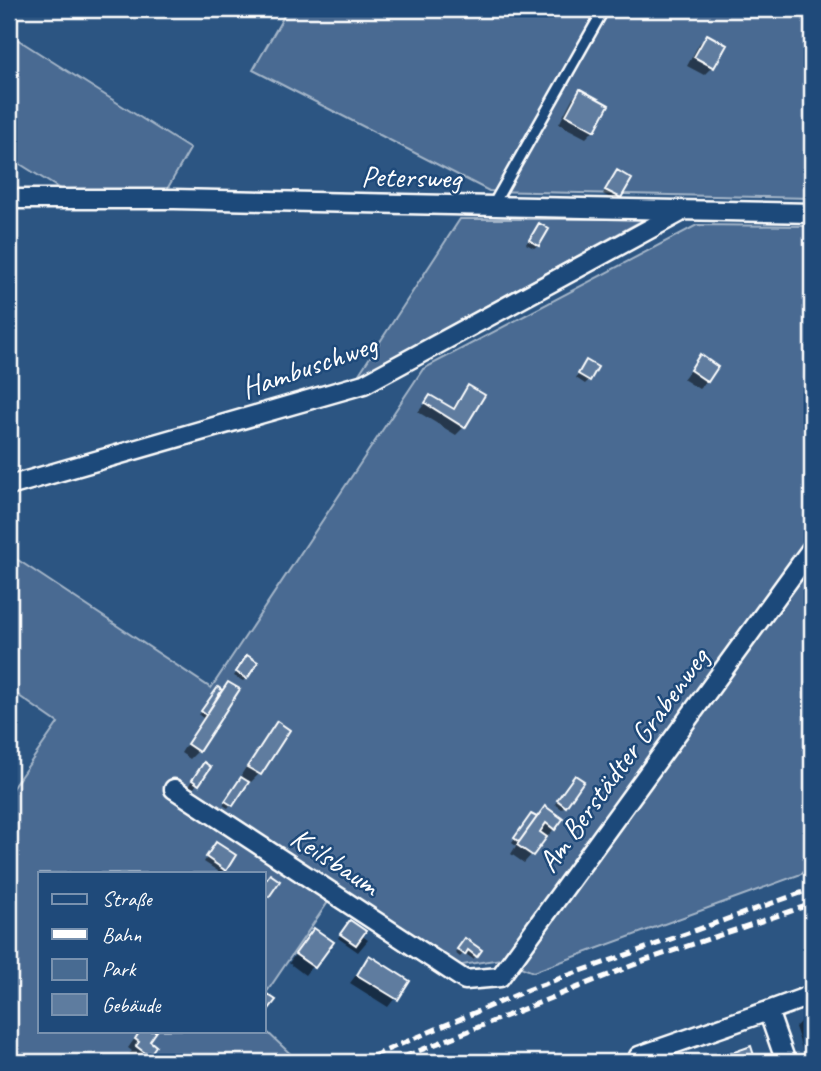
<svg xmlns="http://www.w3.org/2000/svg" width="821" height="1071" font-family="Caveat,sans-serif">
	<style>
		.green { fill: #486b92; stroke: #a4b5c8; stroke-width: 2 }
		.shadow { fill: #0007 }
		.building { fill: #5e7c9f; stroke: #fff; stroke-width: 2 }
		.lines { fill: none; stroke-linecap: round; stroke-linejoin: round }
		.service-casing { stroke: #fff; stroke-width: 14 }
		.minor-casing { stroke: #fff; stroke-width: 23 }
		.service { stroke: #1f4a7a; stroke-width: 9 }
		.minor { stroke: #1f4a7a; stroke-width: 18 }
		.rail { stroke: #fff; stroke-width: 5; stroke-dasharray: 10 5; stroke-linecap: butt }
		.labels { text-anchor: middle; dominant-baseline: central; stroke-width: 5; stroke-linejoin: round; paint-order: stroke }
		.street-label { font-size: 30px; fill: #fff; stroke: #1f4a7a }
	</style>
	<rect width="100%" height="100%" fill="#2c5582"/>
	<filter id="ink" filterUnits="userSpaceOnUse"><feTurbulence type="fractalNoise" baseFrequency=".0143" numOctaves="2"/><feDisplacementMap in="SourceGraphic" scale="14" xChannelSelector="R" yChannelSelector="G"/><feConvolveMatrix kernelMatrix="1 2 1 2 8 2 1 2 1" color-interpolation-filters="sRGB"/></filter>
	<g filter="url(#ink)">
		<path class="green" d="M288,9h524v189l-323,-7 -236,-121z
			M9,34l181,115 -24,42 -106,-2 -51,-32z
			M460,219h185l-288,158z
			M697,225l115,1v644l-279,102 -32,-13 -45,7 -117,-80 -75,110v-123h-224v158l224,-2 35,33h-290v-269l49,-70 -49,-34v-135l202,134 212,-319z"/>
		<path class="shadow" d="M707,36l17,9 -12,22 -8,8 -17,-9 12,-22z
			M580,91l14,39 -8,8 -27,-14 13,-25z
			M617,172l13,7 -14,22 -13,-7z
			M539,225l-1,20 -4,3 -8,-4z
			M700,357l7,24 -8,8 -16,-10z
			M583,366l6,14 -4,4 -9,-6z
			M469,387l-5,40 -8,8 -38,-23 12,-15 21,13z
			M244,661l2,17 -3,3 -9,-5z
			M229,684l-31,67 -8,8 -9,-6 22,-35 -4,-3 15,-22 4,-4 3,2z
			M277,724l11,7 -29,43 -8,8 -3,-2 -20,28 -5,-3 20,-28 -2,-2 28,-43z
			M208,767l-14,21 -5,-3 11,-17z
			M572,781l-7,25 -3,3 -7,-5z
			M545,808l9,21 -30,34 -13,-9 5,-8 -4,-3 16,-23 7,-1z
			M213,848l12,21 -4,4 -17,-11z
			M347,925l21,15 -10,12 -20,-14z
			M307,938l24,4 -26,33 -16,-12z
			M462,943l14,13 -3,3 -9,-6 -4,4 -5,-4z
			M370,957l38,24 -20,26 -38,-24z
			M812,1013v43l-7,2 -10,-31 12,-12z
			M140,1031h15l-8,10 7,5 -12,16h-14l5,-5 -4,-3 3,-3 -4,-3z"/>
		<path class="building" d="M707,34l20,11 -13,23 -20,-11z
			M580,89l29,16 -14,26 -29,-16z
			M617,170l15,9 -11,19 -16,-8z
			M539,223l10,6 -10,17 -10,-6z
			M700,354l18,13 -10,15 -18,-12z
			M586,360l12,7 -8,14 -12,-7z
			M468,385l17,10 -20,33 -40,-25 5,-8 24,14z
			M247,655l11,7 -11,17 -11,-7z
			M228,682l12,7 -41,63 -12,-8z
			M218,687l4,3 -16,25 -5,-4z
			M277,721l13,9 -29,45 -14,-8z
			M204,762l7,5 -12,18 -7,-5z
			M575,775l9,6 -18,26 -9,-7z
			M241,777l8,5 -16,24 -8,-5z
			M545,806l18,13 -8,11 -9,-7 -6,9 7,5 -14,19 -16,-11z
			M531,814l6,3 -18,25 -5,-4z
			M216,842l20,13 -10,16 -20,-14z
			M270,874l10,7 -11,16 -5,-3v-12z
			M350,920l16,11 -10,14 -16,-11z
			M314,928l20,14 -19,26 -20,-14z
			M465,938l17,12 -5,7 -9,-7 -3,5 -8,-6z
			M369,955l41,26 -12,19 -41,-25z
			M267,994l9,6 -11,14 -1,-16z
			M140,1031h17l-7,10 6,5 -7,10 -13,-10 3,-4 -4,-3z
			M751,1046l5,16h-50z"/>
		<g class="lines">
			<defs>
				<path id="service" d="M493,205l111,-196"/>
				<path id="minor" d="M9,199h165l638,14
					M9,486l355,-102 315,-171
					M174,789l291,191 35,-3 312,-429
					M639,1056l129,-45
					M786,1062l-18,-51 44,-16"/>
			</defs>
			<use href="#service" class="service-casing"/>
			<use href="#minor" class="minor-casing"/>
			<use href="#service" class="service"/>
			<use href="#minor" class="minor"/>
			<path class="rail" d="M359,1062l171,-73 282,-100
				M391,1062l255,-102 166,-56"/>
		</g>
	</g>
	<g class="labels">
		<g class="street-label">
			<text transform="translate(411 177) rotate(1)">Petersweg</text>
			<text transform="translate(309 366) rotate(-19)">Hambuschweg</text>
			<text transform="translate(623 760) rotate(-54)">Am Berstädter Grabenweg</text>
			<text transform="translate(335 861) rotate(33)">Keilsbaum</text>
		</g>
	</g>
	<rect width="821" height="1071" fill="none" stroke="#1f4a7a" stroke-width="35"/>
	<rect x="18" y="18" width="786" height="1036" fill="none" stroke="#fff" stroke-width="2.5" filter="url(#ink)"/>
	<rect x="38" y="872" width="228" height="161" fill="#1f4a7a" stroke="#7992af" stroke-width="2"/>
	<rect x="52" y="894" width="35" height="10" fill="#1f4a7a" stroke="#7992af" stroke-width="2"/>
	<text x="102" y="906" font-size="21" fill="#ffffff">Straße</text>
	<rect x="52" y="929" width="35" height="10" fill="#ffffff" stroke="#7992af" stroke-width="2"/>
	<text x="102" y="942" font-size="21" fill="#ffffff">Bahn</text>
	<rect x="52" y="959" width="35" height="21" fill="#486b92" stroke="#7992af" stroke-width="2"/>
	<text x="102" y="976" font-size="21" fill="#ffffff">Park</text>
	<rect x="52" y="994" width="35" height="21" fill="#5e7c9f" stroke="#7992af" stroke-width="2"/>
	<text x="102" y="1012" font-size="21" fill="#ffffff">Gebäude</text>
</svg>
